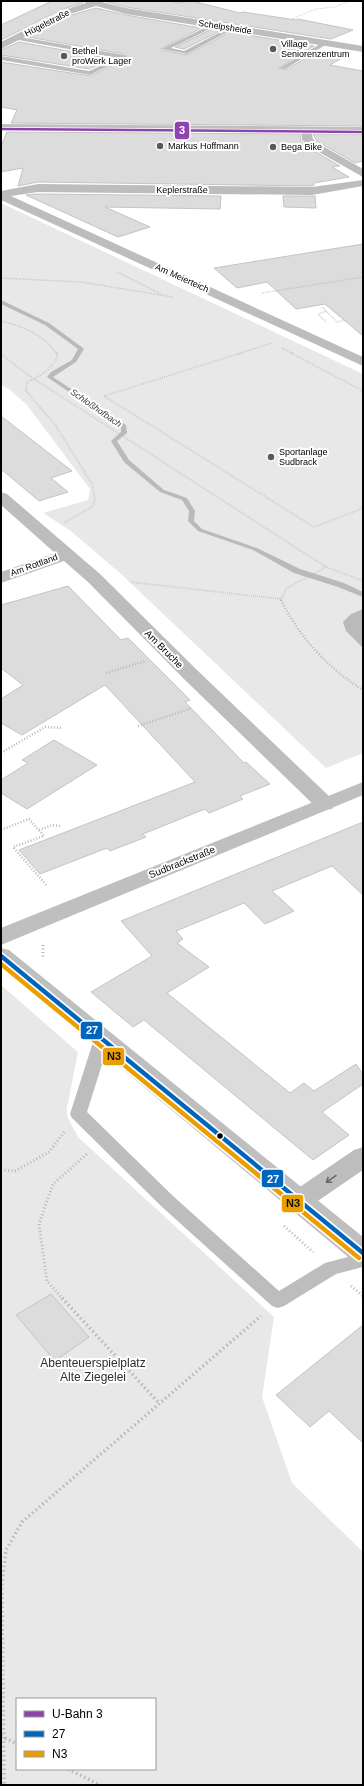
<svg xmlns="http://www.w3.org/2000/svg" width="364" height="1786" font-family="Helvetica,sans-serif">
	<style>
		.green { fill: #e8e8e8; fill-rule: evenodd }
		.water { fill: #bababa }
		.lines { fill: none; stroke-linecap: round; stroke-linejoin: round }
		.stream { fill: #bababa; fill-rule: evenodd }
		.building { fill: #dcdcdc; stroke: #c4c4c4 }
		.path-far5 { stroke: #b8b8b8; stroke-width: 1; stroke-dasharray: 0.5 1; stroke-linecap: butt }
		.path-far4 { stroke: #b8b8b8; stroke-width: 1.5; stroke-dasharray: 0.5 1; stroke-linecap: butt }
		.path-far3 { stroke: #b8b8b8; stroke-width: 2; stroke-dasharray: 0.5 1.5; stroke-linecap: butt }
		.path-far2 { stroke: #b8b8b8; stroke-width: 2.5; stroke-dasharray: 1 2; stroke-linecap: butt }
		.path-far1 { stroke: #b8b8b8; stroke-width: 3; stroke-dasharray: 1 2.5; stroke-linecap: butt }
		.path { stroke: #b8b8b8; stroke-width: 3.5; stroke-dasharray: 1.5 3; stroke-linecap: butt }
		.lane { fill: #bdbdbd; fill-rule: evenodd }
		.street { fill: #bdbdbd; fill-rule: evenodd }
		.secondary { fill: #bfbfbf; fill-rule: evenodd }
		.bus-1-casing { stroke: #fff; stroke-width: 8 }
		.bus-2-casing { stroke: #fff; stroke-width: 8 }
		.bus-1 { stroke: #0065bd; stroke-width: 4.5 }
		.bus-2 { stroke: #eb9e00; stroke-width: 4.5 }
		.metro-1-casing { stroke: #fff; stroke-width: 4 }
		.metro-1 { stroke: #8e44ad; stroke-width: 2.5 }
		.oneway { stroke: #686868 }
		.poi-dot { fill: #595959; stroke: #fff; stroke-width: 1.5 }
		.bus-dot { fill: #000; stroke: #fff; stroke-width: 1.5 }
		.labels { text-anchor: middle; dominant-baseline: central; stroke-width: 4; stroke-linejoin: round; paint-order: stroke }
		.far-street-label { font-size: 9px; fill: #000; stroke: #fff }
		.far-poi-label { font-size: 9px; fill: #000; stroke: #fff; text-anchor: start }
		.far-water-label { font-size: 9px; font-style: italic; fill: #3e3e3e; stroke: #fff }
		.street-label { font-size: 10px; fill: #000; stroke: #fff }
		.near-park-label { font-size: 12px; fill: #2d2d2d; stroke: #fff }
		.line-badge { stroke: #fff; stroke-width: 1.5 }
		.badge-label { font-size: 11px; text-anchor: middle; font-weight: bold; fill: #fff }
		.pale-badge-label { font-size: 11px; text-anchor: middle; font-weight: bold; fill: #111 }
	</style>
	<rect width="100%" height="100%" fill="#fff"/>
	<path class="green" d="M1,203l362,171v379l-37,15 -205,-194 -50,-43 -28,-18 45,-13 2,-11 -63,-84 -17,-15 -9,-5z
		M1,985l77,67 -11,56v8l11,21 196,180 -12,80 30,86 71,69v233h-362zM17,1699h138v70h-138z"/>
	<path class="water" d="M363,609v39l-17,-17 -3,-9 8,-8z"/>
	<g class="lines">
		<path class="stream" d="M1,300l48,23 34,25 1,1 -8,13 -23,15 73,48 1,8 -10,8 12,19 35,30 23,8 8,13 -1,10 8,8 55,19 43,21 44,14 19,9v5l-25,-10 -44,-14 -41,-23 -55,-19 -10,-10 1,-10 -7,-11 -22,-8 -36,-30 -13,-21 10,-9v-5l-74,-50 4,-5 21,-12 6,-11 -33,-24 -44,-21z"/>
	</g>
	<path class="building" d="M52,1h30l1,2 -20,6 -62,31v-15z
		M104,1h66l7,2 15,-2 48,12 3,-1 53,8 2,-1 55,11 -22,9 -205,-32z
		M96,8l30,7 75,13 -40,21 1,1 25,5 43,-23 84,14 -35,22 6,2 34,-19 28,4 -17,10 33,6v55l-352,-3 6,-13 -16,-3v-45l89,14 38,-18 -4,-4 -96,-17 43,-22z
		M212,29l8,2 -36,18 -9,-2z
		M19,42l93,17 -23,10 -88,-14v-5z
		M7,132l293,2 1,7 6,6 33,19 -8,1 17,10 -35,6v2l-2,1 -274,-4 -20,4 5,-18 -22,4v-26z
		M313,134h50v27l-8,2 -38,-22z
		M38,194l183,2 -1,13 -115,-2 45,20 -32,10 -92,-42z
		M283,196h32l1,12 -32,-1z
		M363,244v92l-38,-32 -29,5 -29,-27 -30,6 -23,-20z
		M1,416l71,55 -21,7 17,14 -29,9 -38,-32z
		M68,586l53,54 7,-2 62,62 -5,2 59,61 2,-1 24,22 -30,12 3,3 -34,14 -4,-4 -62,25 3,3 -36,14 -3,-3 -67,26 -21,-24 176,-68 -90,-97 -83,50 -21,-12v-24l22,-14 -22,-17v-63z
		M54,740l43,25 -70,44 -26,-16v-13l27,-17 -6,-3z
		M363,822v73l-31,-29 -60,25 22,20 -29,13 -21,-21 -68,28 7,8 -6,4 32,24 -42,26 123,100 14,-10 10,8 42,-27 7,10v10l-41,28 27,23 -36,25 -169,-140 -11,7 -42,-35 61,-36 -31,-35z
		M51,1294l38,43 -34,24 -39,-46z
		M363,1325v118l-34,-32 -19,16 -34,-32z"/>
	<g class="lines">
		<path class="path-far5" d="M292,19l24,-10 19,-2 14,-6"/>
		<path class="path-far4" d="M117,272l44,22
			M1,278l80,4 92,15
			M262,293l101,-16
			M322,307l15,15 8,-2
			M326,311l-8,3 8,8
			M1,321c22,5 43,14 56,33
			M282,348l11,6
			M238,354l34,-11"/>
		<path class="path-far3" d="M56,353l2,2c-6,14 -17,21 -31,27l-1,9 30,35 36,58 3,14 -2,8 -29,17
			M241,353l-137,43 210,131 49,-19
			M291,353l72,38
			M1,354l27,21 298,192 37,14
			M130,582l151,17
			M282,601l-1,-2 6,-11 39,-21"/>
		<path class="path-far2" d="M281,600c19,38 46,67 82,90
			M106,673l40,-12
			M138,726l54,-18
			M1,753l44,-26 18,1
			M1,830l28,-11 15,17 -31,11 34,39
			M39,830l13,-5 8,1"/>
		<path class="path-far1" d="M43,945v13
			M1,1170l14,1 34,-19 16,-21
			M284,1226l29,26
			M351,1286l12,10
			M63,1299l-16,-18 -8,-57 14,-40 34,-30"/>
		<path class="path" d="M62,1298l97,105
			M2,1593l2,192
			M1,1594l5,-44 16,-28 239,-206
			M1,1736l16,8
			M68,1769l32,16"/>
		<path class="lane" d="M214,23l3,2 -1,1 -45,22 13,3 46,-24 5,1 -48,26 -25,-5z
			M15,36l109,19 3,2 -37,18 -89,-15v-4l88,15 28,-13 -104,-19 -1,-1z
			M325,41l3,2 -1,1 -42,25 -5,-1z
			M102,1033l5,2 3,4 -23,73 86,84 106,95 46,-28 38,-10v14l-27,7 -52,32 -6,2 -6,-2 -111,-100 -89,-88 -2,-4 24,-75 3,-4z"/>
		<path class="street" d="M83,1h15l28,7 237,38v6l-237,-38 -30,-8 -26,8 -69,35v-7l63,-32 22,-7z
			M306,127l5,3 2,9 3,3 47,27v8l-55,-31 -6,-6 -1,-10z
			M363,180v6l-51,9 -274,-3 -27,4 352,161v9l-362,-166v-9l37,-7 274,3z
			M1,492l6,2 93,80 98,97 134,128 3,5 -3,5 -7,1 -7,-1 -134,-130 -96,-97 -24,-21 -63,22v-11l54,-19 -54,-48z
			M363,1147v23l-54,37 -9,3 -9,-3 -4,-7 4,-7 63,-43z"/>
		<path class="secondary" d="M1,124l362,3v6l-362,-3z
			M363,782v13l-362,150v-17z
			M1,948l8,2 354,287v27l-10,-3 -352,-293z"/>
		<defs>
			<path id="bus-1" d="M1,956l362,297"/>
			<path id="bus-2" d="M1,964l358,294"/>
		</defs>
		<use href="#bus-1" class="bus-1-casing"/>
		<use href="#bus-2" class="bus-2-casing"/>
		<use href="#bus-1" class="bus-1"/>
		<use href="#bus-2" class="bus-2"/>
		<defs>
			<path id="metro-1" d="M1,129l362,3"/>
		</defs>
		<use href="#metro-1" class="metro-1-casing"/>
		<use href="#metro-1" class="metro-1"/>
	</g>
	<defs><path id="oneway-shaft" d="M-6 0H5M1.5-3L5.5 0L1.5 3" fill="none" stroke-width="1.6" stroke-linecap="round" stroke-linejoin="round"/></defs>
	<use class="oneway" href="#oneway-shaft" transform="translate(331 1179) rotate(145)"/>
	<g class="poi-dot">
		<circle cx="273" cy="49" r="4"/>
		<circle cx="64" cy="56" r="4"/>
		<circle cx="160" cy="146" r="4"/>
		<circle cx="273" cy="147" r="4"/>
		<circle cx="271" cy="457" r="4"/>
	</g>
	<circle class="bus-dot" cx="220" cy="1136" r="3.5"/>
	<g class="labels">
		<g class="far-street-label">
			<text transform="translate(47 23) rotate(-27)">Hügelstraße</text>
			<text transform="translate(225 27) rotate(9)">Schelpsheide</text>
			<text x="182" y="190">Keplerstraße</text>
			<text transform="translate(182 278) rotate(24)">Am Meierteich</text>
			<text transform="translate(34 565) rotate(-20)">Am Rottland</text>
		</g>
		<g class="far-poi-label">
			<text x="281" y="44">Village<tspan x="281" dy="10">Seniorenzentrum</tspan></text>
			<text x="72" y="51">Bethel<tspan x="72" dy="10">proWerk Lager</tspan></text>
			<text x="168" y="146">Markus Hoffmann</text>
			<text x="281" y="147">Bega Bike</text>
			<text x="279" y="452">Sportanlage<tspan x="279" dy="10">Sudbrack</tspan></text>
		</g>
		<g class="far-water-label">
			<text transform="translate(96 408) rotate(35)">Schloßhofbach</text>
		</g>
		<g class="street-label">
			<text transform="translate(164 649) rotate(45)">Am Bruche</text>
			<text transform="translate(182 862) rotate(-22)">Sudbrackstraße</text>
		</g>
		<g class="near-park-label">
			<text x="93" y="1363">Abenteuerspielplatz<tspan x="93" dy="14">Alte Ziegelei</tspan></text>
		</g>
	</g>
	<g class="line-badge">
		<rect x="174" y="121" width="16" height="19" rx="4" fill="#8e44ad"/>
		<rect x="80" y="1021" width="23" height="19" rx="4" fill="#0065bd"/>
		<rect x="102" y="1047" width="23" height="19" rx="4" fill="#eb9e00"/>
		<rect x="261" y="1169" width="23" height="19" rx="4" fill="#0065bd"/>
		<rect x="281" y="1194" width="23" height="19" rx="4" fill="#eb9e00"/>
	</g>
	<g class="badge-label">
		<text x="182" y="134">3</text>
		<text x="92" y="1034">27</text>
		<text x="273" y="1183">27</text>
	</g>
	<g class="pale-badge-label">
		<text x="114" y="1060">N3</text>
		<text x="293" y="1207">N3</text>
	</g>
	<rect width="364" height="1786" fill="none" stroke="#000000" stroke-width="4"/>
	<rect x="16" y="1698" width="140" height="72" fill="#ffffff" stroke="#999999"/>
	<rect x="24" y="1711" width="20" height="6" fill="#8e44ad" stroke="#999999"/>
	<text x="52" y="1718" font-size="12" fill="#000000">U-Bahn 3</text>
	<rect x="24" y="1731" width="20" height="6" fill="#0065bd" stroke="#999999"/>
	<text x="52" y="1738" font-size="12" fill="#000000">27</text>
	<rect x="24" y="1751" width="20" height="6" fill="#eb9e00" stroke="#999999"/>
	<text x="52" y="1758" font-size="12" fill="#000000">N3</text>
</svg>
